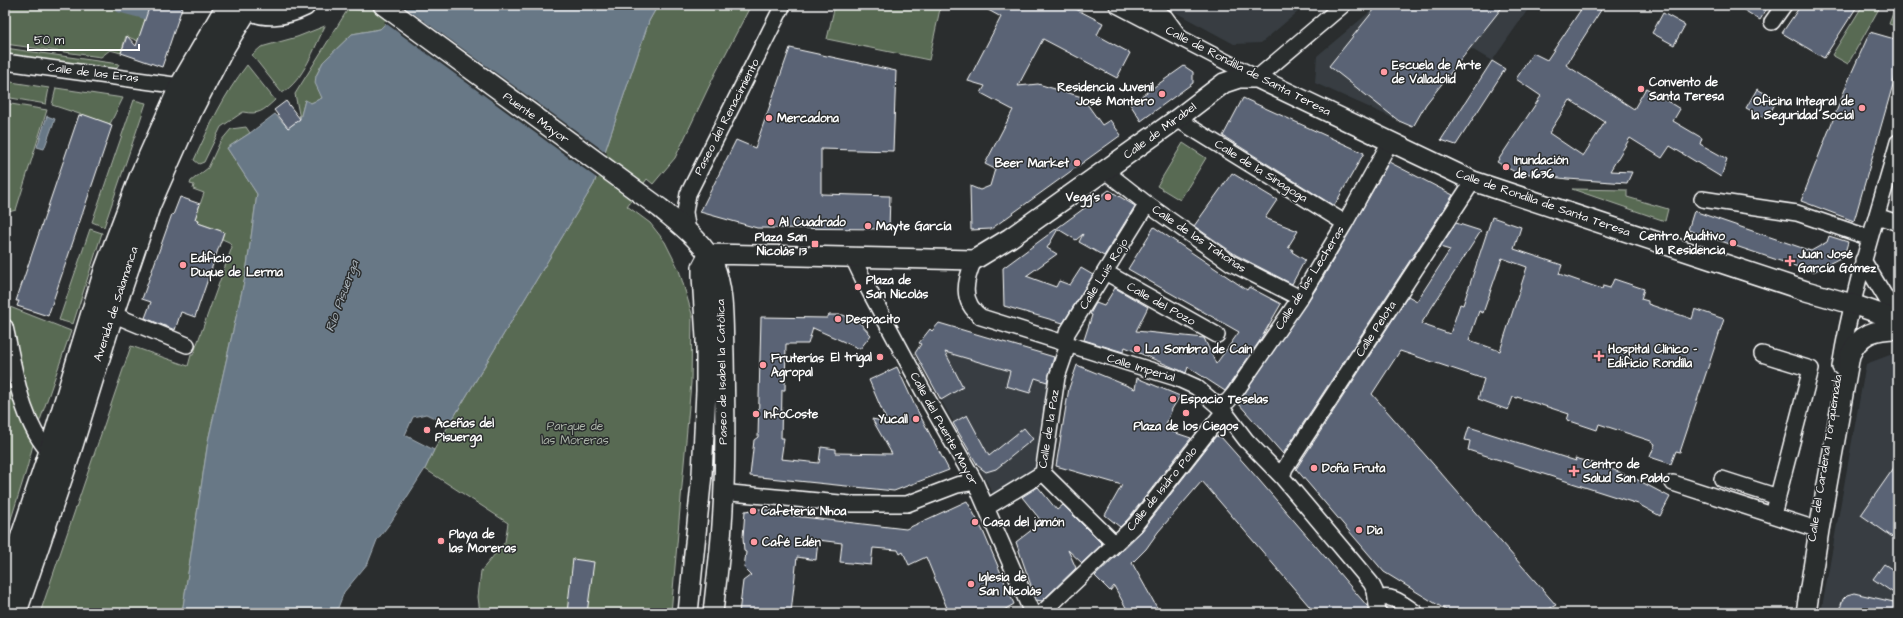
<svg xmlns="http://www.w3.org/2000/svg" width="1903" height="618" font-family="'Architects Daughter',sans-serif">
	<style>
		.built { fill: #383e43 }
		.green { fill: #596a53; stroke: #acb4a9 }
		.water { fill: #687886; stroke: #a4aeb6 }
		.pier { fill: #2a2d2e }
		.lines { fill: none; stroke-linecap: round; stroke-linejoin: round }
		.canal { stroke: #687886; stroke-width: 15 }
		.building { fill: #5a6474; stroke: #fff; fill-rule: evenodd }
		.minor-casing { stroke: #fff; stroke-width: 18 }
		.major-casing { stroke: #fff; stroke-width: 22 }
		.highway-casing { stroke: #fff; stroke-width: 25 }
		.minor { stroke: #2a2d2e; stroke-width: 15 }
		.major { stroke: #2a2d2e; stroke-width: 19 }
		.highway { stroke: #2a2d2e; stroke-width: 22 }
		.poi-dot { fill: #ff9aa2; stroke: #2a2d2e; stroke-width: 1.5 }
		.labels { text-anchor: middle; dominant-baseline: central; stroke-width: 3; stroke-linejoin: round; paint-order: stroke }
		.poi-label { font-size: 12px; font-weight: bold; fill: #fff; stroke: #2a2d2e; text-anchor: start }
		.street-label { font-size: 12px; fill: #fff; stroke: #2a2d2e }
		.park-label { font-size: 12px; fill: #acb4a9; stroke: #2a2d2e }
		.water-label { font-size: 13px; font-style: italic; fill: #acb5bc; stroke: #2a2d2e }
	</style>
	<rect width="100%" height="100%" fill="#2a2d2e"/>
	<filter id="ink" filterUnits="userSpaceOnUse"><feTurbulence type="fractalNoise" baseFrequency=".025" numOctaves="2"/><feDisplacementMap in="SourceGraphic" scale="8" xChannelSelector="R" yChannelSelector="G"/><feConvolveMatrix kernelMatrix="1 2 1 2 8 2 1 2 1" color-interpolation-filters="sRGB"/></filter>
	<g filter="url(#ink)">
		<path class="built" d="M1162,5h144l-45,38 -27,1z
			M1378,5h153l-39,56 -22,-13 -44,56 -13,23 -98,-44 2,-27z
			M939,323l117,34 -8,26 -14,89 -40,23 -79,-142 6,-8 -2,-2 11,-14 2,2z
			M1898,352v261h-77l45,-249z"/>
		<path class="green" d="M5,5h145l-12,36 -12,-5 -5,17 -11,-3 -9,7 -96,-13z
			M365,5h40l-25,24 -28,5 -29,28 -7,14 6,22 -11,5 -6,-3 -5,19 -5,-25 53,-85 14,1z
			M658,5h93l-37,71 -39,82 -22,26 -6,-5 -20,27 23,17 15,19 14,28 13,44 -1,69 -20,230h-191l-2,-16 3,-26 24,-29 3,-19 -83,-54 9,-19 160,-266 55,-163z
			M835,5h85l20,4 -11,51 -102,-21z
			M1863,5h18l-33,59 -16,-9z
			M1896,5h2v22l-9,-3z
			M325,26c-11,22 -21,54 -43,67l-30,-38 9,-8 36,-10z
			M5,48l114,16 -4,7 -110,-14z
			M247,65l28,35c-12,11 -16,15 -32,12l-22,15 -17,35 -5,2 -5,-4c16,-35 29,-64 53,-95z
			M5,81l44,7 -3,16 -41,-7z
			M56,88l67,10 -13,26 -58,-19z
			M134,100l12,3 -42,124 -12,-5z
			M5,103l42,7 -31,100 -11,3z
			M246,127l4,6 -23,15 30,46 -11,79 -38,168 -26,172h-142l91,-267 57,20 3,-11h2l39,-108 -3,-5 -7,-3 2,-7 -26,-9 1,-3 -4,-1 9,-26 -11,-4 1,-4 -4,-1 1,-3 17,-13 12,-26 11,-13z
			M1183,143l23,15 -26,42 -23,-14z
			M1572,189l55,1v7l41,12 -3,12z
			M90,229l12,4 -29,91 -14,-4z
			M5,305l66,26 -34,98 -10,39 -22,70z"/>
		<path class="water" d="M405,5h253l-9,16 -55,163 -145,241 -23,-11 -13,3 -8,18 29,15 -9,19 -34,53 -14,18 -9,23 -24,29 -8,21h-154l26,-172 38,-168 11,-79 -30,-46 23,-15 25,-19 13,14 12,-9 5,-19 6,3 11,-5 -7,-15 1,-7 7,-14 29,-28 28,-5z
			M47,116l8,3 -11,30 -7,-2z"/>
		<path class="pier" d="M402,5l205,148 -9,26 -214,-157z"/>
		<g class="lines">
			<path class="canal" d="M120,5l27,7"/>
		</g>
		<path class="building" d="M150,5h33l-21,62 -41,-14 6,-17 9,10z
			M979,5h89l35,18 -6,12 33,18 -13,25 -74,-39 -25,47 20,-2 44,13 20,28 8,-5 11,15 -130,94 -20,1 -1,-44 10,4 10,-4 5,-17 -10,-5 28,-54 -32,-17 4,-7 -17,-5 33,-64z
			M1378,5h126l-78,99 -13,23 -14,-6 -70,-55z
			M1584,5h9l8,5 -35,55 68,44 12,-21 34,21 -7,12 29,17 -2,6 27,15 -6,18 -51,-31 -8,12 -32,-20 -20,33 22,1 -5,11 -60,-4 -52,-7 -18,-10 44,-66 -25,-17 17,-26 14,7zM1570,100l35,22 -22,34 -34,-23z
			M1736,5h33l-9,15z
			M1801,5h57l-34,53 -42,-25z
			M1663,13l22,12 -11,20 -22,-12z
			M1870,32l28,8v27l-44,154 -53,-20 50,-127z
			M790,48l106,23 -3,80 -72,-2v45l69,2 -1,33 -132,-1 -57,-16 36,-72 19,8z
			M1492,61l13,8 -49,76 -15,-5z
			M1184,66l9,6v11l-52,38 -11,-17z
			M1757,89l20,11 -10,19 -21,-11z
			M1243,98l121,55 -30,53 -111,-70z
			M286,101l14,18 -12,9 -14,-18z
			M82,114l28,10 -1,1 3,1 -64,190 -31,-10 2,-5h-3l63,-186 3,1z
			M1389,162l64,33 -170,259 -45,-51 82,-120z
			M1232,173l45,27 -12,18 33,13 -10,16 5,3 -1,2 13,8 -13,24 -56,-29 -42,-29z
			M1109,190l26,16 -31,50 -25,-14 4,-8 -7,6 -18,-11 -11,19 10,6 -31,22 30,11 3,-6 11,4 11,-17 12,7 -30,48 -59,-17 -1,-38z
			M180,197l20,7 -5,15 4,1 -1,3 26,9 -29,85 -14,-5 -6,18 -30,-12 6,-16 -9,-3 30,-85 1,1z
			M1694,211l117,40 16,-9 2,-6 19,6 -4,14 -31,16 -125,-42z
			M1492,217l29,10 -7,22 48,16 -3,9 43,15 1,-3 7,2 4,-9 30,10 -3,10 7,2v3l44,15 3,-10 29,10 -44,133 -4,-1 -5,13 -21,-7 5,-13 -4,-3 -52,-17 -2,6 -30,-10 2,-6 -52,-17v1l-4,-1 -5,13 -30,-11 6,-20 -84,-28 -28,43 184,211 -14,8h-91l-67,-41 -88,-103 112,-173 9,5 33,-51 -10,-3 16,-24 25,8 -60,93 29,10 10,-30 3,1zM1502,258l25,9 -27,84 -31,-11 10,-29 4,2z
			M1154,227l93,63 2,-3 32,17 -22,38 -34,49 -37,-24 -2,6 -61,-26 -2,5 -39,-12 8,-25 -2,-1 6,-11 8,3 11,-18 33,19 -12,24 68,7 12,26 23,-32 -111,-63z
			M829,315h14l16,7 12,13 -11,14 -47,-21 -5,16h-22l-1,46h-3l-1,48h3l-3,21 38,4 2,-16 15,2v4l56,1 -20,-35 15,3 -18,-42 28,-13 18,39 34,64 -55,21 -144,-15 4,-36 4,-3 3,-120 66,1z
			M939,323l115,34 -7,25 -12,-4 -5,15 -24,-7 4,-15 -65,-19 18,35 -22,13 -26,-47 6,-9 -2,-1 11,-14 2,2z
			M1077,365l58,24 2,-11 43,18 -8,13 -8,20 27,9 -63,81 -8,8 -15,-12 17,-30 -66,-19 13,-78z
			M967,415l22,41 35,-28 9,11 -37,30 -10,3 -8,-6 -25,-43z
			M1469,427l107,34 -1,-3 29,8 30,12 36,19 -10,19 -22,-12 -170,-54 2,-9 -5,-1z
			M1216,436l5,1 38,43 109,127 1,6h-54l-113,-132 -44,51 -12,17 -14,14 28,50h-31l-15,-27 -4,5 -15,-15 47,-45z
			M1898,462v79l-37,-26z
			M1038,487l19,23 6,-5 39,39 -20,19 -14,-13 8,18 -34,33 -6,-1 -20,-58 26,-20 -20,-25z
			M967,501l16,30 31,73 -10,6 -8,3h-47l-23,-56 -17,8 -6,-13 -3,2 -2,-4 -25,-2 -2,17 -31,-3 2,-19 -24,-3 -2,20 -19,-3 -6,56h-52l4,-32 8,-6 -7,-7 2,-16 -2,-1 -1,-14 2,-26 14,-2 18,2v3l129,15z
			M573,559l21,3 -7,51h-20z
			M1884,564l14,9v23l-25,-17z
			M1854,593l44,10v10h-56l-1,-8 2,-6 4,-4z"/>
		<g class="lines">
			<defs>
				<path id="minor" d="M1117,5l140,73 86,-73
					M1143,5l22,12 14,19
					M1772,22l12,-17
					M5,62l176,24
					M1177,119l168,104
					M1105,171l42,33 84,59 69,35
					M1702,199l95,14 73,25
					M1877,216l21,7
					M688,232l-3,-20 3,-18 95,-189
					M853,258l10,21 59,110 53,93 57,131
					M974,260c-9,21 -14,41 7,57l195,61 20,9 28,24 22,29 36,37 89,106 4,8 3,22
					M1863,260l35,58
					M1105,272l112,63
					M112,314l75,31
					M5,327c10,42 15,94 45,126
					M1065,344l2,-11 80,-129
					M1762,354l49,15 -38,146
					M1840,367c12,-77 37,-150 58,-225
					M1219,406l9,-5 6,-7 66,-96 45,-75 45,-81
					M1043,473l14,-96 11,-32
					M1043,473l72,71
					M1282,477l3,-9 188,-287
					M1722,479l56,18
					M1673,483l146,47
					M723,489l8,4 120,11h56l50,-19 18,-3
					M986,508l57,-35
					M1377,600c14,-8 28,6 39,13
					M1042,613l93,-88 89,-114"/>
				<path id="major" d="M383,5l277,203c19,16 44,34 54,57 11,26 9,63 10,90 1,57 2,114 -2,170 -2,30 -6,59 -9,88
					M709,254l265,6 36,-22 167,-119 47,-36 15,-5h18l216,103 333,110 46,13 46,16
					M688,613l14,-139 4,-83v-53l-4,-62v-9l7,-13
					M1806,613l13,-83 31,-175c10,-22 25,-26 48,-26"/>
				<path id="highway" d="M245,5c17,13 41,9 59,0
					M5,588l45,-135 56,-184 35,-93 40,-90 47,-81
					M15,613l51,-150 46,-149 37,-109 42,-95 33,-64 25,-41"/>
			</defs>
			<use href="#minor" class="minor-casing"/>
			<use href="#major" class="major-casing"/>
			<use href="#highway" class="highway-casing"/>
			<use href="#minor" class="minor"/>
			<use href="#major" class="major"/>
			<use href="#highway" class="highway"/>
		</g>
	</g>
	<g class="poi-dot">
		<circle cx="1384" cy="72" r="4"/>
		<circle cx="1641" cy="89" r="4"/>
		<circle cx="1162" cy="94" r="4"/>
		<circle cx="1862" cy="108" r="4"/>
		<circle cx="769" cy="118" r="4"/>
		<circle cx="1077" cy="163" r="4"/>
		<circle cx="1506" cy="167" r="4"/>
		<circle cx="1108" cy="197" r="4"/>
		<circle cx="771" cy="222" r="4"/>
		<circle cx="868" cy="226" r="4"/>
		<circle cx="1733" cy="243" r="4"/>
		<rect x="811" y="240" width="8" height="8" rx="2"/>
		<path d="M1788 255h4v4h4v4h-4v4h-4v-4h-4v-4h4z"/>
		<circle cx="183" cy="265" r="4"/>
		<circle cx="858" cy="287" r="4"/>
		<circle cx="838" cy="319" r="4"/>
		<circle cx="1137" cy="349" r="4"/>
		<path d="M1597 350h4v4h4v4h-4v4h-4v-4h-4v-4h4z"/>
		<circle cx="880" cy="357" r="4"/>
		<circle cx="763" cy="365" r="4"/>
		<circle cx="1173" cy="399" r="4"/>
		<circle cx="1186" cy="413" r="4"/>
		<circle cx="756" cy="414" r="4"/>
		<circle cx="916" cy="419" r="4"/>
		<circle cx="427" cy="430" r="4"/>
		<circle cx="1314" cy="468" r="4"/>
		<path d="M1572 465h4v4h4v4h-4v4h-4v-4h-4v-4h4z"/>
		<circle cx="753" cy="511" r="4"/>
		<circle cx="975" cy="522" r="4"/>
		<circle cx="1359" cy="530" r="4"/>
		<circle cx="441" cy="541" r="4"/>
		<circle cx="754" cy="542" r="4"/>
		<circle cx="971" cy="584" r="4"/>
	</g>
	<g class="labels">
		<g class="poi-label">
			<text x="1392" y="65">Escuela de Arte<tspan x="1392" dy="14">de Valladolid</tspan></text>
			<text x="1649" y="82">Convento de<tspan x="1649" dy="14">Santa Teresa</tspan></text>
			<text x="1154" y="87" text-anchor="end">Residencia Juvenil<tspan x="1154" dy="14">José Montero</tspan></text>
			<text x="1854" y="101" text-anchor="end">Oficina Integral de<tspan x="1854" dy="14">la Seguridad Social</tspan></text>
			<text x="777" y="118">Mercadona</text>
			<text x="1514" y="160">Inundación<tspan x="1514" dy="14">de 1636</tspan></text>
			<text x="1069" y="163" text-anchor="end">Beer Market</text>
			<text x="1100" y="197" text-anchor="end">Vegg's</text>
			<text x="779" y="222">Al Cuadrado</text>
			<text x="876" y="226">Mayte García</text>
			<text x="1725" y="236" text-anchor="end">Centro Auditivo<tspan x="1725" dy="14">la Residencia</tspan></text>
			<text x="807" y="237" text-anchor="end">Plaza San<tspan x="807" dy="14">Nicolás 13</tspan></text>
			<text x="1798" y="254">Juan José<tspan x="1798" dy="14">García Gómez</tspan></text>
			<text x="191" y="258">Edificio<tspan x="191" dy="14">Duque de Lerma</tspan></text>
			<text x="866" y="280">Plaza de<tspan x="866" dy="14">San Nicolás</tspan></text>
			<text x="846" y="319">Despacito</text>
			<text x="1145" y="349">La Sombra de Caín</text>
			<text x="1608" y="349">Hospital Clínico -<tspan x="1608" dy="14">Edificio Rondilla</tspan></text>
			<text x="872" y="357" text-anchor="end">El trigal</text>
			<text x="771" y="358">Fruterías<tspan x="771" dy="14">Agropal</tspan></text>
			<text x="1181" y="399">Espacio Teselas</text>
			<text x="764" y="414">InfoCoste</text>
			<text x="908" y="419" text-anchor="end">Yucall</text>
			<text x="435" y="423">Aceñas del<tspan x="435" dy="14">Pisuerga</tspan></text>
			<text x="1186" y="426" text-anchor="middle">Plaza de los Ciegos</text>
			<text x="1583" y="464">Centro de<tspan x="1583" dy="14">Salud San Pablo</tspan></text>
			<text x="1322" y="468">Doña Fruta</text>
			<text x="761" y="511">Cafetería Nhoa</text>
			<text x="983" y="522">Casa del jamón</text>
			<text x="1367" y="530">Dia</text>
			<text x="449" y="534">Playa de<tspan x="449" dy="14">las Moreras</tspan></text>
			<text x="762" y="542">Café Edén</text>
			<text x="979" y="577">Iglesia de<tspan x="979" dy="14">San Nicolás</tspan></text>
		</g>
		<g class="street-label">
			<text transform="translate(1248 71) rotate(27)">Calle de Rondilla de Santa Teresa</text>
			<text transform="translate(93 73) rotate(7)">Calle de las Eras</text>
			<text transform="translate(727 117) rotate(-63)">Paseo del Renacimiento</text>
			<text transform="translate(536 118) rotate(36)">Puente Mayor</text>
			<text transform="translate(1160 131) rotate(-36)">Calle de Mirabel</text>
			<text transform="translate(1261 171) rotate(32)">Calle de la Sinagoga</text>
			<text transform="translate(1543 203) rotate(19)">Calle de Rondilla de Santa Teresa</text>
			<text transform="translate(1199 239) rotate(34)">Calle de las Tahonas</text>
			<text transform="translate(1104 274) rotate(-58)">Calle Luis Rojo</text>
			<text transform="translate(1310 278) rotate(-58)">Calle de las Lecheras</text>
			<text transform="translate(116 304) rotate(-72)">Avenida de Salamanca</text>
			<text transform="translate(1161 304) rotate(29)">Calle del Pozo</text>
			<text transform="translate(1376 329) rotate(-57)">Calle Pelota</text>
			<text transform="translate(1141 368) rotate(17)">Calle Imperial</text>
			<text transform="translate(722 372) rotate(-91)">Paseo de Isabel la Católica</text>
			<text transform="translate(944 429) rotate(61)">Calle del Puente Mayor</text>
			<text transform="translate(1049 429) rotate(-81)">Calle de la Paz</text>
			<text transform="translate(1825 458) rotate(-81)">Calle del Cardenal Torquemada</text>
			<text transform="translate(1162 489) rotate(-51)">Calle de Isidro Polo</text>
		</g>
		<g class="park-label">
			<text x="575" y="426">Parque de<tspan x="575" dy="14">las Moreras</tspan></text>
		</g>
		<g class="water-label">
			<text transform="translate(342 296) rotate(-70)">Río Pisuerga</text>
		</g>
	</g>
	<rect width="1903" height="618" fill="none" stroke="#2a2d2e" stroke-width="20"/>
	<rect x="10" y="10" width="1883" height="598" fill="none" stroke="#fff" stroke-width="1.5" filter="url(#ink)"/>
	<path d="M28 44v6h111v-6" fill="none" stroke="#ffffff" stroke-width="2"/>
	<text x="34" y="44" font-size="12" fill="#ffffff" stroke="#2a2d2e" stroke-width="3" paint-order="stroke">50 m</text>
</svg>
